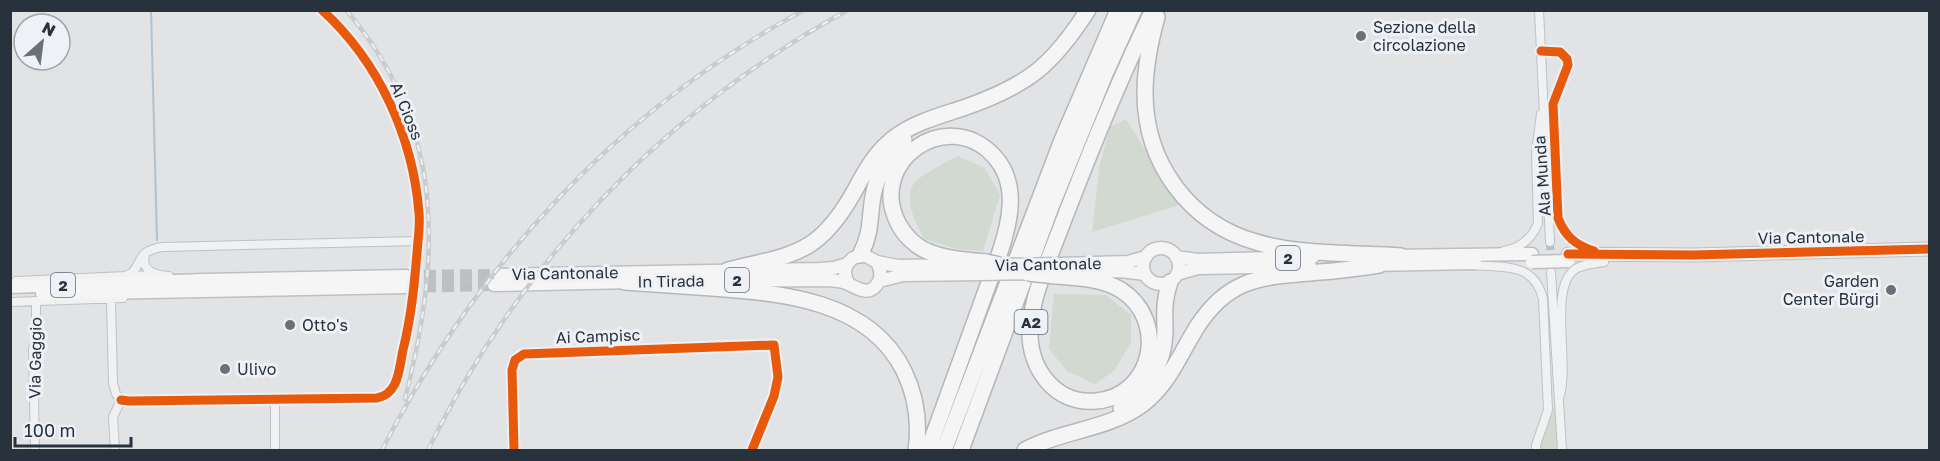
<svg xmlns="http://www.w3.org/2000/svg" width="1940" height="461" font-family="'Golos Text',sans-serif">
	<style>
		.green { fill: #d2d9d1 }
		.lines { fill: none; stroke-linecap: round; stroke-linejoin: round }
		.stream { stroke: #b0c1cf; stroke-width: 2 }
		.street-tunnel { stroke: #bcc0c3; stroke-width: 8; stroke-dasharray: 8 4; stroke-linecap: butt }
		.primary-tunnel { stroke: #bcc0c3; stroke-width: 12; stroke-dasharray: 12 6; stroke-linecap: butt }
		.street-casing { stroke: #bfc1c3; stroke-width: 10 }
		.primary-casing { stroke: #bdc0c3; stroke-width: 15 }
		.highway-casing { stroke: #b3b6ba; stroke-width: 18 }
		.street { stroke: #f0f1f2; stroke-width: 8 }
		.primary { stroke: #f5f5f6; stroke-width: 12 }
		.highway { stroke: #f5f5f6; stroke-width: 15 }
		.rail-casing { stroke: #c9cbcd; stroke-width: 4.5 }
		.rail { stroke: #eef1f5; stroke-width: 2; stroke-dasharray: 7; stroke-linecap: butt }
		.primary-bridge-casing { stroke: #bdc0c3; stroke-width: 15; stroke-linecap: butt }
		.highway-bridge-casing { stroke: #b3b6ba; stroke-width: 18; stroke-linecap: butt }
		.primary-bridge { stroke: #f5f5f6; stroke-width: 12 }
		.highway-bridge { stroke: #f5f5f6; stroke-width: 15 }
		.cycleway-casing { stroke: #eef1f5; stroke-width: 13 }
		.cycleway { stroke: #e8590c; stroke-width: 9 }
		.poi-dot { fill: #697078; stroke: #eef1f5; stroke-width: 2 }
		.labels { text-anchor: middle; dominant-baseline: central; stroke-width: 6; stroke-linejoin: round; paint-order: stroke }
		.shield { fill: #eef1f5; stroke: #636b74; stroke-width: 1.5 }
		.shield-label { font-size: 15px; font-weight: bold; fill: #28323d }
		.poi-label { font-size: 16px; fill: #28323d; stroke: #eef1f5; text-anchor: start }
		.street-label { font-size: 16px; fill: #28323d; stroke: #eef1f5 }
	</style>
	<rect width="100%" height="100%" fill="#e1e3e5"/>
	<path class="green" d="M1126,119l53,86 -87,27 8,-68 10,-37z
		M958,156l27,12 15,27 -17,56 -26,-2 -33,-10c-8,-16 -23,-42 -8,-58 8,-8 31,-19 42,-25z
		M1054,294l52,1 25,20v27l-16,28 -20,14 -28,-13 -18,-22z
		M1555,407l2,43h-16v-7z"/>
	<g class="lines">
		<path class="stream" d="M151,10l6,230"/>
		<path class="street-tunnel" d="M1550,242l1,23"/>
		<path class="primary-tunnel" d="M406,276l93,-1
			M406,287l88,-2"/>
		<defs>
			<path id="street" d="M1539,10l11,232
				M1541,51l19,1 8,10 -1,6 -8,18 -7,22
				M1553,104l5,114c7,19 18,28 38,33
				M1504,251c16,-3 28,-12 34,-28l-2,-71 5,-38
				M145,254c-4,17 9,21 24,22
				M1471,265c31,3 63,-4 72,34l5,111 -12,35v5
				M1551,272l11,178
				M129,276l27,-1
				M16,281l109,-5c20,-6 6,-25 38,-29l255,-6
				M111,299l2,84 3,11 5,6
				M10,302l113,-4
				M1560,395c9,-32 -10,-105 13,-124 7,-7 22,-7 31,-9
				M121,400l8,1 248,-3c22,-4 22,-30 26,-48 9,-36 12,-72 15,-109 1,-10 2,-18 1,-28 -6,-76 -40,-151 -97,-203
				M275,400v50
				M35,450l-2,-101 3,-10v-38
				M115,450l-2,-33 8,-17
				M514,450l-2,-80 3,-10 9,-6 250,-9 4,32 -4,19 -22,54"/>
			<path id="primary" d="M1143 266a18 18 0 1 1 36 0a18 18 0 1 1-36 0Z
				M1568,254l125,1 237,-6
				M1393,256l139,-2
				M1176,257l22,3 115,-3
				M877,262l21,4 70,-1
				M1060,264l68,-2 18,-5
				M1370,265l105,-2
				M1075,272l45,-1 25,3
				M1177,274l21,-6 112,-2
				M499,275l321,-6 14,-1 13,-4
				M701,281l130,-1c5,1 10,1 15,3 10,4 24,16 33,-2 3,-7 1,-13 -2,-19l-13,-7 -11,3c-9,8 -10,15 -5,25
				M879,281l24,-6 78,-1
				M494,285l138,-3
				M10,287l194,-7 202,-4
				M42,294l364,-7"/>
			<path id="highway" d="M1157,17c-7,25 -12,51 -12,76 0,70 44,130 111,149 43,13 99,11 145,14
				M860,255c12,-22 9,-36 13,-59 4,-23 16,-40 31,-56
				M728,270c65,-16 90,-14 126,-78 11,-21 23,-43 44,-57 20,-14 45,-20 68,-28 62,-22 86,-41 122,-97
				M1056,276c22,2 45,2 65,14 48,31 32,106 -25,111 -41,4 -67,-33 -66,-70 1,-35 19,-71 31,-104 28,-73 57,-146 92,-217
				M625,282c29,2 58,4 87,6 70,5 157,12 192,83 12,25 16,52 12,79
				M1121,408c26,-17 43,-44 44,-75 0,-20 -2,-31 5,-51
				M928,450l71,-195c11,-32 21,-72 -6,-100 -47,-49 -126,7 -95,68 6,12 17,23 29,28 18,8 39,9 59,11
				M944,450l118,-310 56,-130
				M961,450l90,-243 54,-133 29,-64
				M1025,450c37,-20 83,-20 118,-46 26,-20 37,-50 54,-77 33,-52 69,-50 123,-55 19,-1 39,-4 59,-7"/>
		</defs>
		<use href="#street" class="street-casing"/>
		<use href="#primary" class="primary-casing"/>
		<use href="#highway" class="highway-casing"/>
		<use href="#street" class="street"/>
		<use href="#primary" class="primary"/>
		<use href="#highway" class="highway"/>
		<defs>
			<path id="rail" d="M346,10c101,118 95,248 59,389
				M382,450c96,-187 236,-340 422,-440
				M428,450c91,-187 237,-340 420,-440"/>
		</defs>
		<use href="#rail" class="rail-casing"/>
		<use href="#rail" class="rail"/>
		<defs>
			<path id="primary-bridge" d="M1532,262l36,-1
				M992,265l68,-1
				M981,274l56,-1"/>
			<path id="highway-bridge" d="M986,262l14,3
				M1028,273l28,3"/>
		</defs>
		<use href="#primary-bridge" class="primary-bridge-casing"/>
		<use href="#highway-bridge" class="highway-bridge-casing"/>
		<use href="#primary-bridge" class="primary-bridge"/>
		<use href="#highway-bridge" class="highway-bridge"/>
		<defs>
			<path id="cycleway" d="M1541,51l19,1 7,7 1,6 -15,39 5,114c7,18 17,27 36,33
				M1568,254l125,1 237,-6
				M121,400l8,1 248,-3c22,-4 22,-30 26,-48 9,-36 12,-72 15,-109 1,-10 2,-18 1,-28 -6,-76 -40,-151 -97,-203
				M514,450l-2,-80 3,-10 9,-6 250,-9 4,32 -4,19 -22,54"/>
		</defs>
		<use href="#cycleway" class="cycleway-casing"/>
		<use href="#cycleway" class="cycleway"/>
	</g>
	<g class="poi-dot">
		<circle cx="1361" cy="36" r="6"/>
		<circle cx="1891" cy="290" r="6"/>
		<circle cx="290" cy="325" r="6"/>
		<circle cx="225" cy="369" r="6"/>
	</g>
	<g class="labels">
		<g class="shield">
			<rect x="1276" y="246" width="24" height="24" rx="4.5"/>
			<rect x="725" y="268" width="24" height="24" rx="4.5"/>
			<rect x="51" y="273" width="24" height="24" rx="4.5"/>
			<rect x="1014.5" y="310" width="33" height="24" rx="4.5"/>
		</g>
		<g class="shield-label">
			<text x="1288" y="258">2</text>
			<text x="737" y="280">2</text>
			<text x="63" y="285">2</text>
			<text x="1031" y="322">A2</text>
		</g>
		<g class="poi-label">
			<text x="1373" y="27">Sezione della<tspan x="1373" dy="18">circolazione</tspan></text>
			<text x="1879" y="281" text-anchor="end">Garden<tspan x="1879" dy="18">Center Bürgi</tspan></text>
			<text x="302" y="325">Otto's</text>
			<text x="237" y="369">Ulivo</text>
		</g>
		<g class="street-label">
			<text transform="translate(407 111) rotate(68)">Ai Cioss</text>
			<text transform="translate(1542 176) rotate(-94)">Ala Munda</text>
			<text transform="translate(1811 237) rotate(-1)">Via Cantonale</text>
			<text transform="translate(1048 264) rotate(-1)">Via Cantonale</text>
			<text transform="translate(565 273) rotate(-1)">Via Cantonale</text>
			<text transform="translate(671 281) rotate(-1)">In Tirada</text>
			<text transform="translate(598 336) rotate(-2)">Ai Campisc</text>
			<text transform="translate(35 358) rotate(-89)">Via Gaggio</text>
		</g>
	</g>
	<rect width="1940" height="461" fill="none" stroke="#28323d" stroke-width="24"/>
	<g transform="translate(42 42) rotate(28)"><circle r="28" fill="#eef1f5" stroke="#9fa5ab" stroke-width="1.5"/>
	<path d="M0-4.5L10 22L0 15L-10 22Z" fill="#697078"/>
	<text y="-9" font-size="16" font-weight="bold" text-anchor="middle" fill="#28323d">N</text>
	</g>
	<path d="M15 437v9h116v-9" fill="none" stroke="#28323d" stroke-width="3"/>
	<text x="24" y="437" font-size="18" fill="#28323d" stroke="#eef1f5" stroke-width="4.5" paint-order="stroke">100 m</text>
</svg>
